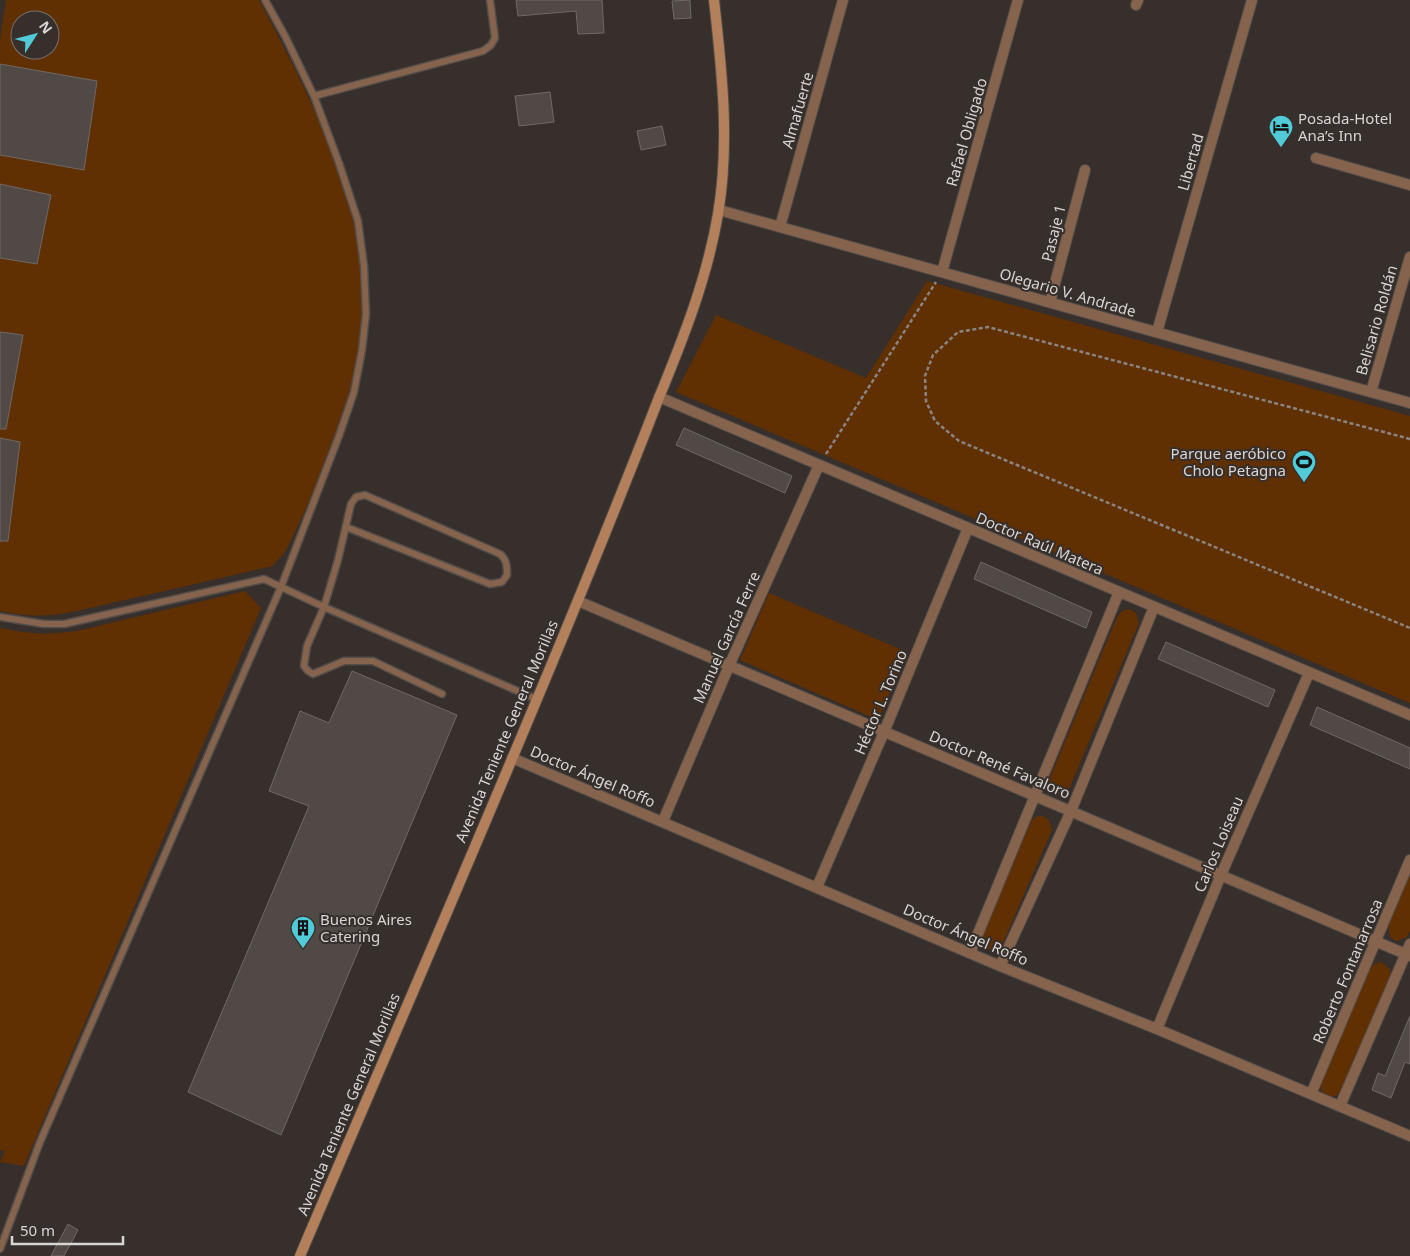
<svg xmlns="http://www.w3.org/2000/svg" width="1410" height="1256" font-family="'Noto Sans',sans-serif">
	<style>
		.green { fill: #602f02; fill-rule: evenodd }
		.building { fill: #504945; stroke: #706964 }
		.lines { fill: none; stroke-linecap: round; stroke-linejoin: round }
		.service-casing { stroke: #534d49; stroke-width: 9 }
		.minor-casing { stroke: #534d49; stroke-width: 12 }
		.secondary-casing { stroke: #534d49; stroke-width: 12 }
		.path { stroke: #8a8582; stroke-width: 2.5; stroke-dasharray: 4 2.5; stroke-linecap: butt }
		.service { stroke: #85634d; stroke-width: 6 }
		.minor { stroke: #85634d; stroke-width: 10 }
		.secondary { stroke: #b47f5b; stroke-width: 10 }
		.labels { text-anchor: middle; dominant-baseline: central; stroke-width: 4; stroke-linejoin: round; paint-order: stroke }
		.street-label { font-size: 15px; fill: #d9d5d3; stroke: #362f2b }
		.poi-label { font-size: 15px; fill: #d9d5d3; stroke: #362f2b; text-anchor: start }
	</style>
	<rect width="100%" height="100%" fill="#362f2b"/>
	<path class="green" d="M6,0h253c43,80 89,169 102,259 9,70 -12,150 -40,214 -11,25 -21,51 -34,75 -3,7 -10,12 -14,18l-196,45c-29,6 -48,6 -77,0v-570zM20,20h30v30h-30z
		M927,281l483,135v287l-734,-311 40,-77 150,63z
		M245,591l16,17 -237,558 -24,-4 5,-11 -5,-1v-522c29,6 48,7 77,3z
		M769,593l138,59 -29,68 -138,-60z
		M1130,609l6,4 3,10 -70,166c-9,11 -23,4 -20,-9l68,-163 5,-6z
		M1038,816h4l7,4 3,10 -50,115 -5,5 -11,-1 -4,-6v-8l48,-111 2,-4z
		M1410,872v59l-4,7 -10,3 -6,-4 -2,-11z
		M1381,962l9,7 1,7 -49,115c-6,7 -13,7 -20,1l-2,-7 49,-115 5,-6z"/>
	<path class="building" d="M516,0h86l2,33 -26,1 -2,-23 -58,5z
		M690,0l1,18 -17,1 -2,-18z
		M0,64l97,17 -13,89 -84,-15z
		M550,92l4,30 -35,4 -4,-30z
		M662,126l4,19 -25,5 -4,-19z
		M0,184l51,11 -14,69 -37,-6z
		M0,332l23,3 -17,94h-6z
		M684,428l108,48 -7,17 -109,-48z
		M0,438l20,4 -12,99h-8z
		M981,562l111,50 -6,16 -112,-49z
		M1166,642l109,48 -7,17 -110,-48z
		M352,671l105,44 -176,420 -93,-43 121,-286 -40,-15 31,-80 29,12z
		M1317,707l93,41v21l-100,-44z
		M1410,1016v48l-5,-2 -14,36 -19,-8 6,-17 7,3z
		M68,1224l10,6 -14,26h-13z"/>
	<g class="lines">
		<defs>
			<path id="service" d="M314,96l169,-45 8,-6 4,-7 -5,-38
				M346,527l144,57 12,-2 5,-7c0,-9 0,-15 -7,-21l-135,-59 -9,2 -5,7 -13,56 -14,47 -17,39 -3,20 4,5 5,3 31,-13h29l69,33
				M0,617l44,7h20l200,-45 60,28 212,92
				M0,1249l40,-107 241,-555 58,-151 15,-44 8,-42 4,-36 -2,-48 -6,-45 -19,-58 -25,-67 -29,-60 -20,-36"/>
			<path id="minor" d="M1136,5l2,-5
				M1316,158l94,27
				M719,210l691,193
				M780,227l63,-227
				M942,272l76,-272
				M1050,302l35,-132
				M1157,332l95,-332
				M1371,392l39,-135
				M659,397l751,318
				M578,601l832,355
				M512,758l488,208 157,63 253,107
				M663,821l66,-155 90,-201
				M817,887l67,-155 84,-204
				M970,953l149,-361
				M1000,966l71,-155 83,-204
				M1157,1029l64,-154 88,-202
				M1311,1094l99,-234
				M1340,1106l70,-162"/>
			<path id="secondary" d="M300,1256c99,-233 201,-465 296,-700 21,-52 42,-104 62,-156 25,-61 49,-121 60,-186 12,-71 4,-143 -4,-214"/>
		</defs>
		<use href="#service" class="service-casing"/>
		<use href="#minor" class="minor-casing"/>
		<use href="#secondary" class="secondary-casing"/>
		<path class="path" d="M1410,439l-422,-112 -30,5 -25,23 -8,21 1,25 9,20 24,20 451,187
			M826,454l110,-172"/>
		<use href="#service" class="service"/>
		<use href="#minor" class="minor"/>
		<use href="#secondary" class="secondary"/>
	</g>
	<defs>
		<symbol id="hotel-pin" viewBox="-11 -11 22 30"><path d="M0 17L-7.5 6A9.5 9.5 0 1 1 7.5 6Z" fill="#52cbd8" stroke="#362f2b"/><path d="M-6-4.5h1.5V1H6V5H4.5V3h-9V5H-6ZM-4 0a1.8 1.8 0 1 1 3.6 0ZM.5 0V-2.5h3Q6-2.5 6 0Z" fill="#111"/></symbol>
		<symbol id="stadium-pin" viewBox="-11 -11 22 30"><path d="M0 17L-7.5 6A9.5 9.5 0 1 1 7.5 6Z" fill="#52cbd8" stroke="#362f2b"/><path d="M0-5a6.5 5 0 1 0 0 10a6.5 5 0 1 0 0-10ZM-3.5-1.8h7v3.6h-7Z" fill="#111"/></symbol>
		<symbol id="building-pin" viewBox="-11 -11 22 30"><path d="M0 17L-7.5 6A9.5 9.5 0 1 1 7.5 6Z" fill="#52cbd8" stroke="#362f2b"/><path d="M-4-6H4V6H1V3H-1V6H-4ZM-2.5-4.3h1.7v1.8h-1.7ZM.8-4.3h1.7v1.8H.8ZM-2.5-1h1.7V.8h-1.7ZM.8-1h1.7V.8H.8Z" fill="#111"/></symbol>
	</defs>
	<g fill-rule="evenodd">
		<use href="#hotel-pin" x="1267" y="113" width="28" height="38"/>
		<use href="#stadium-pin" x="1290" y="448" width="28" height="38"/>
		<use href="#building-pin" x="289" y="914" width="28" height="38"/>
	</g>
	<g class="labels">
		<g class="street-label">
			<text transform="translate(797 110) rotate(-74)">Almafuerte</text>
			<text transform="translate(966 132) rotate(-74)">Rafael Obligado</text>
			<text transform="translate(1190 162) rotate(-74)">Libertad</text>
			<text transform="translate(1053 233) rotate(-76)">Pasaje 1</text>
			<text transform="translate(1068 292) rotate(16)">Olegario V. Andrade</text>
			<text transform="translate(1376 320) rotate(-74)">Belisario Roldán</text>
			<text transform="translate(1040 543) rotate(23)">Doctor Raúl Matera</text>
			<text transform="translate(726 637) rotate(-66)">Manuel García Ferre</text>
			<text transform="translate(880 702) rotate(-67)">Héctor L. Torino</text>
			<text transform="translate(506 731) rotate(-67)">Avenida Teniente General Morillas</text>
			<text transform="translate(1000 764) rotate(23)">Doctor René Favaloro</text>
			<text transform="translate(593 776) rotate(23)">Doctor Ángel Roffo</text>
			<text transform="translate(1218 844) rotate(-67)">Carlos Loiseau</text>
			<text transform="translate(966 934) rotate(23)">Doctor Ángel Roffo</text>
			<text transform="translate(1347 971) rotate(-67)">Roberto Fontanarrosa</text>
			<text transform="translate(348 1104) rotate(-67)">Avenida Teniente General Morillas</text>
		</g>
		<g class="poi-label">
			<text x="1298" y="118">Posada-Hotel<tspan x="1298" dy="17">Ana’s Inn</tspan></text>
			<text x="1286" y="453" text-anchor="end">Parque aeróbico<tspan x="1286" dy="17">Cholo Petagna</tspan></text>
			<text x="320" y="919">Buenos Aires<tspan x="320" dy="17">Catering</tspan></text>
		</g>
	</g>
	<g transform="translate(35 35) rotate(54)"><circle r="24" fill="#362f2b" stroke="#77716e"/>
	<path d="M0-4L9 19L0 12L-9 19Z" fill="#52cbd8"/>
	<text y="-8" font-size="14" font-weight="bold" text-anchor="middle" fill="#d9d5d3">N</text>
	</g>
	<path d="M12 1236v8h111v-8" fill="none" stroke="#d9d5d3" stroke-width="2.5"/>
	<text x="20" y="1236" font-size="15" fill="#d9d5d3" stroke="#362f2b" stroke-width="4" paint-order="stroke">50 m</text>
</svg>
